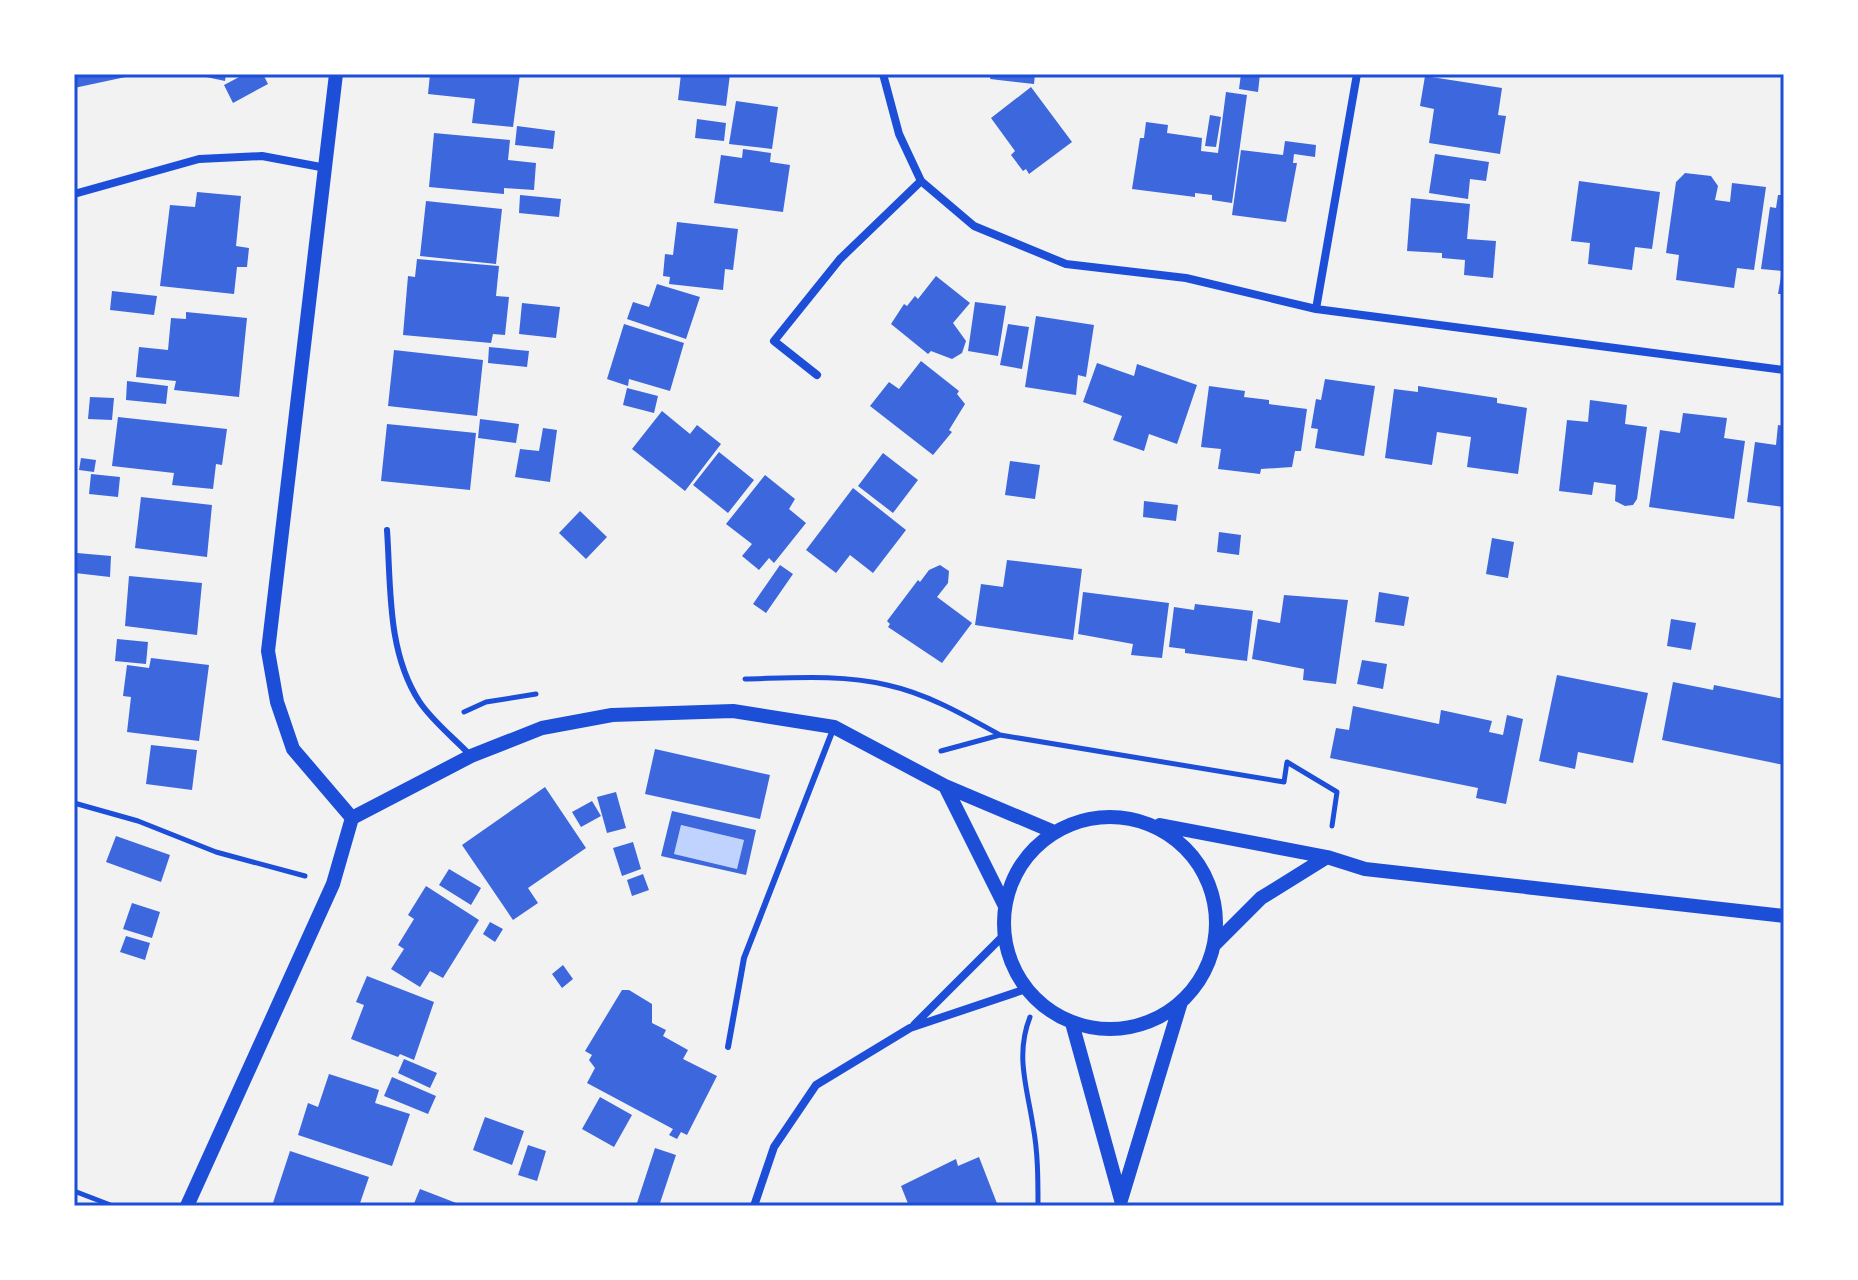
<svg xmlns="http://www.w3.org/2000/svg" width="1858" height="1280" font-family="'Alegreya Sans',sans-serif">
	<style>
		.water { fill: #bfd3fe }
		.building { fill: #3d67dc; fill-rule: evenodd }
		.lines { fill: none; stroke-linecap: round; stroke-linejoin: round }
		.path { stroke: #1d4ed8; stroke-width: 5 }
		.service { stroke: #1d4ed8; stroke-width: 6 }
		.minor { stroke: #1d4ed8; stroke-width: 8 }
		.tertiary { stroke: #1d4ed8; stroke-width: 14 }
		.neatline { fill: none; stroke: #1d4ed8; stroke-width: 3 }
	</style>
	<rect width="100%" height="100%" fill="#f2f2f2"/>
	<path class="water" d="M681,825l63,15 -7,29 -63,-15z"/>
	<path class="building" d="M74,74h61v1l-61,13z
		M192,74h34l-1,7z
		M245,74h18l5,10 -35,19 -9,-18z
		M430,74h90l-7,53 -41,-4 3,-24 -47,-5z
		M681,74h49l-4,32 -48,-6z
		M991,74h44l-1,10 -44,-5z
		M1241,74h19l-2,18 -19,-3z
		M1425,76l77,12 -4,27 8,1 -6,38 -71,-11 5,-34 -14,-3z
		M1031,87l41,55 -43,32 -3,-5 -3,2 -12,-16 4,-4 -24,-33z
		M1226,92l21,3 -15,108 -20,-3v-5l-17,-2v4l-63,-8 8,-51h4l2,-16 22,3 -1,8 35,5 -1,13 17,2z
		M736,101l42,6 -6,42 -43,-5z
		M1210,115l11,2 -5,30 -11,-1z
		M697,119l29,4 -2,18 -29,-3z
		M517,126l38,5 -2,18 -38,-4z
		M434,133l76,7 -2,20 28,3 -2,27 -30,-2v6l-75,-7z
		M1285,141l31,4 -1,12 -21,-3 -1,9h4l-11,59 -54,-7 9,-65 42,5z
		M743,149l28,4 -1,9 20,3 -7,47 -69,-9 7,-48 21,3z
		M1435,154l54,8 -3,19 -16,-2 -2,20 -39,-6z
		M1685,173l26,3 7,10 -3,14 15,2 2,-19 34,4 -12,83 -17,-2 -3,20 -58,-8 3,-25 -13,-2 10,-71z
		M1579,181l81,11 -8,57 -17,-2 -3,23 -44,-6 2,-21 -19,-2z
		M197,192l44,4 -5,50 13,2 -2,19h-10l-3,27 -74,-8 10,-81 25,2z
		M520,195l41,4 -2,18 -40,-4z
		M1778,195h6v99h-6l4,-23 -21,-2 9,-62 6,1z
		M1411,198l59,6 -3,35 29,2 -3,37 -29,-3 1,-15 -23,-2v-5l-35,-2z
		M426,201l76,8 -6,55 -76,-8z
		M677,222l61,7 -5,41 -8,-1 -2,21 -54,-6 1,-7 -7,-1 2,-22 8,1z
		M417,259l82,7 -3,30 13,1 -4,38 -12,-1 -2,9 -88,-8 5,-59 7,1z
		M936,276l34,27 -17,20 13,18 -4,12 -10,6 -21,-8 -3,3 -37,-30 13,-20 3,2 8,-10 3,3z
		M657,284l43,13 -14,42 -59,-20 6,-17 16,5z
		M112,291l45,5 -3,19 -44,-5z
		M975,302l31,4 -8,50 -30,-5z
		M522,303l38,4 -4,31 -37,-4z
		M186,312l61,6 -8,79 -65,-7 2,-9 -40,-4 3,-30 29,3 3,-32 15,1z
		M1036,316l58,9 -8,52 -8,-2 -2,20 -51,-8z
		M624,324l60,19 -14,48 -41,-12 -1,7 -21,-7z
		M1008,324l21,3 -7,42 -22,-4z
		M489,347l40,4 -2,16 -39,-4z
		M394,350l89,10 -6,56 -89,-10z
		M921,361l38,30 -2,3 8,10 -16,26 3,2 -19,23 -63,-49 19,-24 10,7z
		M1097,363l37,13 3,-12 60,21 -20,59 -28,-10 -5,17 -31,-11 9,-24 -39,-14z
		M1325,379l50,7 -11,70 -49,-8 3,-19 -7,-1 5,-29 5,1z
		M127,381l41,5 -2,18 -40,-4z
		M1209,386l36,5 -1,6 25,3v4l38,5 -6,42h-6l-3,16 -31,2 -1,5 -42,-5 3,-20 -20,-2z
		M1418,386l79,12v5l30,5 -9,66 -51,-7 4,-30 -34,-5 -5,33 -47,-7 9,-69 24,3z
		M627,388l31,8 -4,17 -31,-8z
		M90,397l24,1 -2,22 -24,-1z
		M1590,400l37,5 -2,19 22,3 -10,72 -4,6 -8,1 -10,-5 1,-16 -22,-3 -2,13 -33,-4 8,-71 21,2z
		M662,411l28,23 7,-9 24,19 -36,47 -53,-42z
		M1683,413l44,5 -3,20 21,3 -11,78 -85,-12 11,-77 20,3z
		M118,417l109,12 -5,36 -6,-1 -3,25 -41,-4 2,-12 -62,-7z
		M480,419l39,5 -3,19 -38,-5z
		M387,424l89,9 -6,57 -89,-9z
		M1778,425l6,1v81l-37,-5 8,-60 21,3z
		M543,428l14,2 -7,52 -35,-5 5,-28 19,2z
		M719,452l35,28 -26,33 -35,-28z
		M883,453l35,27 -25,33 -35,-27z
		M81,458l15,2 -2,12 -15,-2z
		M1010,461l30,4 -5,34 -30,-4z
		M91,474l29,3 -2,20 -29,-3z
		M765,475l30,24 -6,10 17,14 -32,40 -5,-5 -10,12 -17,-14 10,-12 -26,-20z
		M853,488l53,42 -33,43 -23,-18 -14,18 -30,-23z
		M141,497l71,8 -5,52 -72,-9z
		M1144,501l34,4 -2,16 -33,-4z
		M580,511l27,26 -21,22 -27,-26z
		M1219,532l22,3 -2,20 -22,-3z
		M1492,538l22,4 -6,36 -22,-4z
		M77,553l34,3 -1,21 -35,-4z
		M1007,560l75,9 -9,71 -98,-15 6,-41 22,3z
		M780,565l13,9 -27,39 -13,-9z
		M940,565l9,6 -1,12 -11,14 35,26 -30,40 -54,-36 2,-3 -3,-3 31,-41 2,2 9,-12z
		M129,576l73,7 -5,52 -72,-9z
		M1083,592l86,11 -7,55 -31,-3 2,-11 -55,-10z
		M1379,592l30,5 -5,29 -29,-4z
		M1284,595l64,5 -12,84 -33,-4 1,-11 -52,-10 6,-40 22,4z
		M1195,604l58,7 -6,50 -62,-8v-4l-16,-2 5,-40 20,3z
		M1671,619l25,4 -5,27 -24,-4z
		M117,639l31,3 -2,22 -31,-3z
		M151,658l58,7 -10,76 -72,-9 4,-35 -8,-1 4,-31 22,3z
		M1362,660l25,4 -4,25 -26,-5z
		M1557,675l91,18 -15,70 -55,-11 -3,17 -36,-8z
		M1673,682l40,8 1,-5 70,14v66l-122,-25z
		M1353,706l86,18 2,-14 51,11 -3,11 14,3 4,-20 16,4 -17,85 -30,-6 2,-10 -148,-30 6,-30 13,2z
		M151,745l46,5 -5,40 -46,-6z
		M655,749l115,26 -10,44 -115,-25z
		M545,787l41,61 -58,40 10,15 -25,17 -51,-75z
		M616,792l10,36 -19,5 -10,-36z
		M592,801l9,15 -20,11 -9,-15z
		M672,811l84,19 -10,45 -85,-19zM681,825l63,15 -7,29 -63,-15z
		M116,836l54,19 -9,27 -55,-20z
		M633,842l8,27 -19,7 -9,-28z
		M449,869l32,19 -10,17 -32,-20z
		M643,874l6,16 -17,6 -5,-16z
		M426,886l53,34 -36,58 -13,-7 -10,16 -29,-18 13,-20 -6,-4 16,-26 -6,-4z
		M132,903l28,9 -8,26 -29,-9z
		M490,922l13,7 -8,13 -12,-8z
		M126,936l24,7 -5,17 -25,-8z
		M563,965l10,14 -11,9 -10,-14z
		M367,976l67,26 -20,58 -14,-6 -2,3 -47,-18 13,-34 -8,-3z
		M622,990h7l23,14v19l14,7 -3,6 25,14 -5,9 34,17 -30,59 -6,-3 -4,7 -8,-4 4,-6 -86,-46 8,-15 -6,-8 3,-5 -7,-4z
		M404,1059l33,14 -7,15 -32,-15z
		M329,1074l50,16 -4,13 35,11 -18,52 -94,-31 10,-32 10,4z
		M392,1077l44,19 -8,18 -44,-18z
		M600,1097l32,18 -18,32 -32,-18z
		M485,1117l39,14 -12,34 -39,-15z
		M528,1145l18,6 -9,30 -19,-6z
		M655,1148l21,7 -17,51h-23z
		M290,1151l79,26 -10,29h-87z
		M979,1157l19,49h-89l-8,-20 55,-27 2,7z
		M420,1189l44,17h-51z"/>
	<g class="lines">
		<path class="path" d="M745,679c46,-1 96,-5 142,6 41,9 77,30 113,50
			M464,712l22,-10 50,-8
			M941,751l59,-16 284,47 3,-20 50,30 -5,34
			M74,803l64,18 78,31 89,24
			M1030,1017c-15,38 -3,70 3,109 5,26 5,53 5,80
			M74,1191l39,15"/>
		<path class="service" d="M387,530c4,58 0,121 32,171 13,20 35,37 52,55
			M728,1047l16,-89 90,-231"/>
		<path class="minor" d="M883,74l16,60 22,47 53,45 92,38 120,14 130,31 468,61
			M74,194l125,-35 63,-3 64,12
			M1316,309l41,-235
			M817,375l-43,-34 66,-82 81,-78
			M914,1025l90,-90
			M754,1206l20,-59 42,-62 94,-57 116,-39"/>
		<path class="tertiary" d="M336,74l-68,577 9,51 16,47 59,69
			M945,786l60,120
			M1004 923a106 106 0 1 1 212 0a106 106 0 1 1-212 0Z
			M1160,825l167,32 38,12 419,47
			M1214,945l47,-47 66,-41
			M1072,1023l49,177
			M1121,1200l60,-198
			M187,1206l146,-322 19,-66 119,-62 71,-28 70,-13 121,-4 101,16 111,59 109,46"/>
	</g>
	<rect width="1858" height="1280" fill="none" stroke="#ffffff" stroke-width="152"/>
	<rect x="76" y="76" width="1706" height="1128" class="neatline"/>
</svg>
